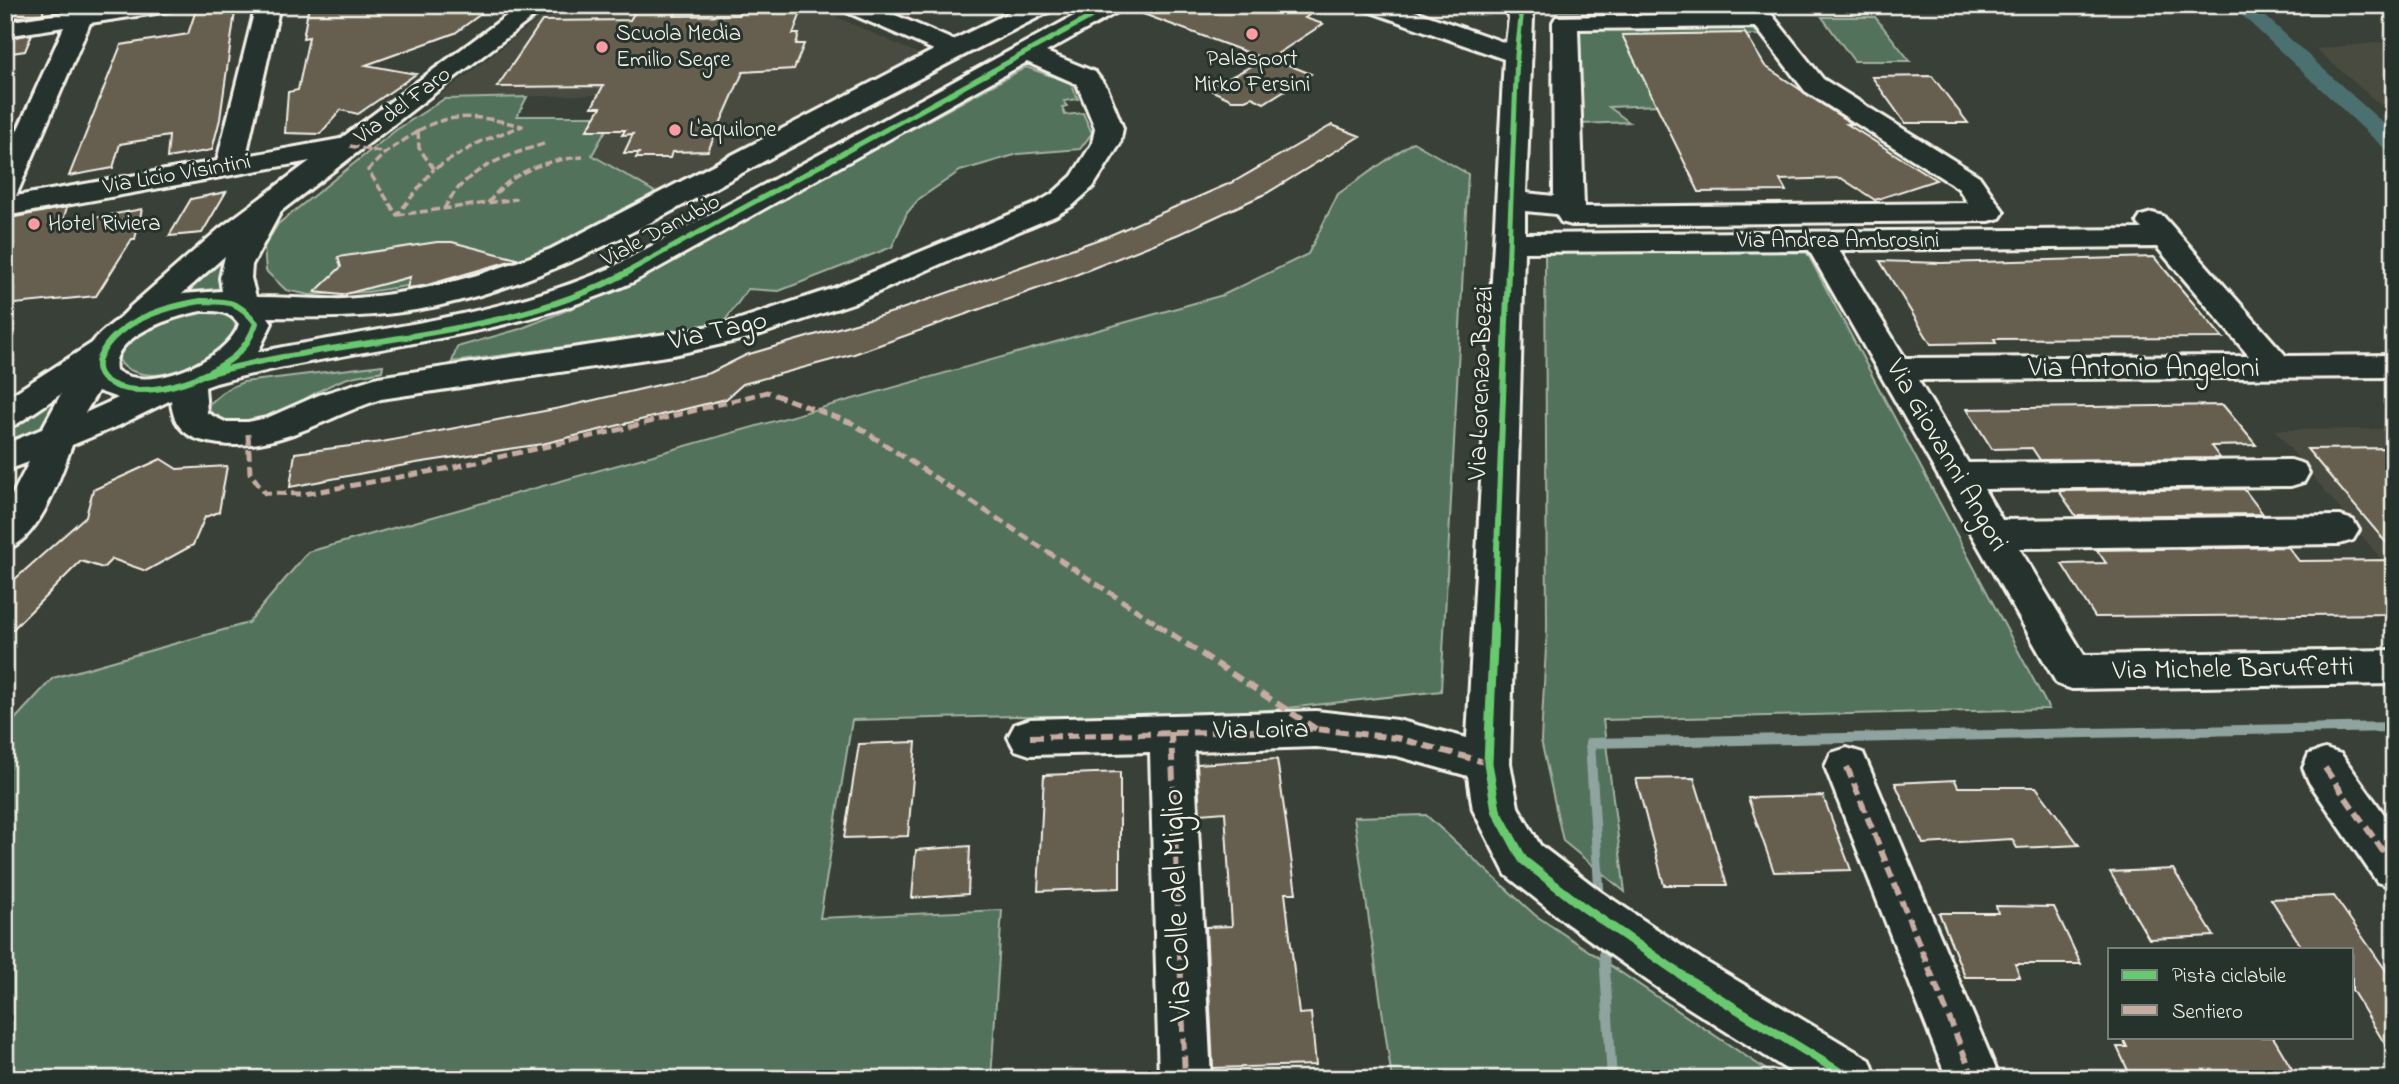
<svg xmlns="http://www.w3.org/2000/svg" width="2399" height="1084" font-family="'Indie Flower',sans-serif">
	<style>
		.built { fill: #494c41 }
		.green { fill: #52725c; stroke: #a3b2a2; stroke-width: 2 }
		.lines { fill: none; stroke-linecap: round; stroke-linejoin: round }
		.stream { stroke: #8fa39f; stroke-width: 10 }
		.canal { fill: #4b6f6f; fill-rule: evenodd }
		.building { fill: #665f4f; stroke: #f4f1e8; stroke-width: 2 }
		.minor-casing { stroke: #f4f1e8; stroke-width: 6 }
		.minor { fill: #26332d; fill-rule: evenodd }
		.quiet-far2 { stroke: #c7aca2; stroke-width: 3.5; stroke-dasharray: 8 3.5; stroke-linecap: butt }
		.quiet-far1 { stroke: #c7aca2; stroke-width: 5; stroke-dasharray: 10 5; stroke-linecap: butt }
		.quiet { stroke: #c7aca2; stroke-width: 6; stroke-dasharray: 12 6; stroke-linecap: butt }
		.cycleway-far2-casing { stroke: #26332d; stroke-width: 9 }
		.cycleway-far1-casing { stroke: #26332d; stroke-width: 10 }
		.cycleway-casing { stroke: #26332d; stroke-width: 13 }
		.cycleway-far2 { stroke: #67ca6e; stroke-width: 5 }
		.cycleway-far1 { stroke: #67ca6e; stroke-width: 6 }
		.cycleway { stroke: #67ca6e; stroke-width: 9 }
		.poi-dot { fill: #ff9aa2; stroke: #26332d; stroke-width: 2.5 }
		.labels { text-anchor: middle; dominant-baseline: central; stroke-width: 6; stroke-linejoin: round; paint-order: stroke }
		.far-poi-label { font-size: 23px; fill: #f4f1e8; stroke: #26332d; text-anchor: start }
		.far-street-label { font-size: 23px; fill: #f4f1e8; stroke: #26332d }
		.street-label { font-size: 28px; fill: #f4f1e8; stroke: #26332d }
		.near-street-label { font-size: 33px; fill: #f4f1e8; stroke: #26332d }
	</style>
	<rect width="100%" height="100%" fill="#394037"/>
	<filter id="ink" filterUnits="userSpaceOnUse"><feTurbulence type="fractalNoise" baseFrequency=".0143" numOctaves="2"/><feDisplacementMap in="SourceGraphic" scale="14" xChannelSelector="R" yChannelSelector="G"/><feConvolveMatrix kernelMatrix="1 2 1 2 8 2 1 2 1" color-interpolation-filters="sRGB"/></filter>
	<g filter="url(#ink)">
		<path class="built" d="M557,5h253l113,51 -103,52 -114,64 -7,-4 -32,17 3,3 -12,6 -66,-39 -76,-39 89,-1 101,-22 -269,5z
			M2394,41v76l-78,-68z
			M2394,429v142h-3l-116,-141z"/>
		<path class="green" d="M1543,5h185l-8,5 -176,1z
			M2267,5h127v2l-116,7z
			M1822,17h53l35,44h-56z
			M1748,25l12,10 -131,1 31,69 -51,2 20,15 -48,2 -5,-97z
			M1026,67l45,16 7,16 -14,2 3,5 -5,1 3,8 18,-2 9,20 -12,16 -62,5 -58,17 -41,28 -12,14 -15,34 -113,44 -31,-2 -27,37 -269,36 5,-15 63,-18 92,-37z
			M527,97l-10,19h78l-8,14h19l-14,25 66,39 -101,53 -72,27 -118,18 -57,3 -24,-5 -20,-19 -2,-24 14,-23 118,-94 48,-31z
			M1413,142l55,32 -27,517 -245,27 -180,-2 -164,4 -32,198 182,-8 -11,169h-986v-349l48,-52 195,-55 60,-71 915,-257 85,-41 30,-60z
			M1804,247l245,462 -446,11 22,172 -62,-51 -22,-101 6,-112 -2,-375z
			M227,255l3,33 -41,3z
			M202,310c77,7 2,55 -32,63 -33,8 -77,-11 -33,-40 20,-14 42,-18 65,-23z
			M383,365l-1,6c-12,3 -26,4 -37,8 -29,10 -53,31 -82,42 -17,7 -51,5 -55,-16l19,-16 16,-7z
			M59,392l-22,45 -32,13v-20z
			M1426,815l109,100 245,164h-388l-38,-262z"/>
		<g class="lines">
			<path class="stream" d="M1600,902l-10,-159 804,-16
				M1603,937l9,142"/>
			<path class="canal" d="M2231,5h22l141,128v19l-8,-2z"/>
		</g>
		<path class="building" d="M5,5h41l-4,9 -37,5z
			M209,5h27l-16,114 -8,31 -45,8 2,-22 -49,8 -7,24 -44,8 52,-131 67,-11 9,-27z
			M309,5h184l-38,28 -89,32 50,9 -58,40 -17,-4 -21,24 -35,-1 3,-41 10,-2 11,-53 -6,1z
			M639,5h40l-5,11 64,-1 4,-10h24l-2,5h38l-9,24h6l-3,10h8l-10,25 -51,3 -35,79 -36,1 -2,6h-34l3,-5h-15l9,-19 -11,1 3,-5h-38l14,-23h-9l11,-21 -106,1 45,-66 88,-1z
			M1127,5h196l-18,13 18,6 -52,34 40,16 -47,29 -12,-6 -7,3h-13l-24,-11 57,-30 -138,-51z
			M1745,33l20,33 87,58h-5l89,56 -61,20 -34,-22 -61,2 6,11 -87,1 -77,-157z
			M32,34l-7,17 -20,3v-15z
			M1932,76l36,47h-63l-33,-46z
			M1332,125l28,11 -93,57 -88,41 -106,42 -219,78 -111,30 -17,15 -184,45 -126,19 -126,24 5,-34 87,-11 178,-34 150,-35 36,-18 147,-43 215,-76 127,-55z
			M226,192l-24,41 -33,3 22,-37z
			M67,207l-5,17 80,-15 -7,30h-3l-36,57 -91,9v-86z
			M437,242h15l65,17 -93,27 -17,2 3,-11 -68,18 -27,-3 26,-25 -3,-10z
			M2154,257l69,81 -229,1 2,4 -65,1 -51,-83 61,2z
			M2223,405l33,40 -45,1 9,12 -180,2 -8,-12 -40,1 -25,-40z
			M2394,448v104l-87,-103z
			M161,459l16,10 50,-3 -8,46 -14,5 -12,28 -47,26 -34,-12 -9,9 -22,-7 -76,76v-49l81,-72 7,-26z
			M2244,489l19,25 -187,2 -17,-25z
			M2288,547l11,14 95,-1v54l-299,3 -33,-53 44,-1 -9,-13z
			M916,742l-8,94 -64,2 15,-94z
			M1277,759l19,134h-11l14,121 12,-1 5,52 -103,3 -7,-141 26,-1 -7,-114 -25,2 -3,-50z
			M1120,772v116l-82,3 6,-116z
			M1694,778l9,29 24,78h-63l-28,-106z
			M1955,780l3,7h78l43,58 -62,3 -5,-9 -89,5 -28,-61z
			M1823,796l28,74 -77,2 -26,-74z
			M970,846l-2,48 -56,4 4,-48z
			M2173,869l41,67 -65,3 -39,-67z
			M2334,896l60,86v77l-42,-69v-41h-49l-32,-50z
			M1996,906l58,1 27,57h-66l5,13h-55l-26,-64h59z
			M2122,1037h151l22,37 -163,5 -15,-32h10z"/>
		<g class="lines">
			<defs>
				<path id="minor" d="M74,5h24l-1,3 78,-3 -3,5 -9,2 -73,11 -74,173 201,-35 39,-156h24l-34,151 94,-17 181,-134h28l-268,206 -29,54 -1,13 5,19c29,0 58,3 87,2 73,-4 141,-23 208,-50l383,-199 -92,-40 -3,-5h33l81,35 71,-35h32l-3,5c-105,52 -208,108 -311,163 -99,54 -194,109 -305,133 -57,12 -111,12 -169,11l4,6 -14,29c119,-24 240,-35 353,-84l483,-263h30l-3,5 -75,42 49,20 12,16 16,40 -3,16 -27,43 -21,19 -17,10 -110,46 -89,40 -107,36 -76,17 -292,44c-61,20 -114,60 -181,41 -19,-6 -28,-20 -29,-40l-53,26 -46,19c-12,32 -32,94 -67,105v-41l24,-47 -24,9v-27l37,-15 19,-35 -44,30 -12,4v-29l87,-56c10,-15 28,-22 38,-36l89,-78 91,-68 -305,55v-58l59,-131 -59,9v-14l66,-10zM1027,62l50,22 18,44 -3,16 -20,32 -20,18 -17,10 -201,84 -103,34 -58,11 -295,44 -59,18 -52,23 -19,4h-23l-18,-9 -2,-26 11,-4c141,-38 281,-41 417,-101zM225,256l-5,22 2,13 -40,3zM201,311c16,0 28,-1 38,13 -11,36 -92,71 -123,46 -6,-34 59,-54 85,-59zM98,391l20,7 -33,15z
					M1362,5h36l108,38 3,-25 -4,-13h24l4,13 -7,175 28,3 -1,-174 3,-5 207,-4 9,2 51,64 156,97 25,36 -4,6 -11,3 -417,4 -11,-3 -5,-8 -31,-3v23l617,-5 -5,-7 4,-6 11,-3 11,3 123,140 108,-1v22l-476,3 50,83 323,-3 13,4 5,9 -5,9 -13,4 -307,3 18,31 338,-4 13,4 6,10 -6,10 -13,4 -321,4 65,107 310,-5v34l-322,5 -15,-5 -248,-434 -285,2 -14,511 8,44 22,38 60,46 101,68 169,101 7,19h-75l-137,-86 -99,-70 -60,-48 -33,-65 -5,-34 -71,-20 -81,-9 -122,4 17,328h-52l-9,-327 -120,3 -15,-5 -7,-13 7,-13 15,-5 286,-8 81,9 70,18 37,-679 -139,-49zM1756,27l49,64 153,97 10,15 -384,4 -6,-178zM2157,247l92,109 -344,2 -66,-108z
					M1847,748l16,5 6,14 131,312h-53l-122,-312 6,-14z
					M2325,749l16,5 53,74v60l-17,-6 -68,-100 -6,-14 6,-14z"/>
			</defs>
			<use href="#minor" class="minor-casing"/>
			<use href="#minor" class="minor"/>
			<path class="quiet-far2" d="M418,131l1,17 15,21
				M418,131l-33,22 -17,17 29,45 37,-46
				M418,131c34,-21 67,-14 104,-5l-40,15 -48,28
				M350,146l35,7
				M488,203c24,-32 56,-43 95,-46
				M444,209c21,-41 61,-53 103,-66
				M397,215l120,-16"/>
			<path class="quiet-far1" d="M248,434l2,39 15,20 39,1 146,-26 160,-36 157,-40 85,31 307,202"/>
			<path class="quiet" d="M1156,624l160,105
				M1171,732l14,347
				M1030,737l286,-8 81,9 91,25
				M1847,767l127,312
				M2325,768l69,99"/>
			<defs>
				<path id="cycleway-far2" d="M627,272l485,-267
					M1508,272l9,-217 4,-37 -4,-13"/>
				<path id="cycleway-far1" d="M201,301c27,0 38,0 55,22 -4,12 -10,23 -20,32 -26,23 -99,50 -131,25 -7,-6 -9,-15 -5,-24 18,-36 65,-49 101,-55z
					M204,375c138,-39 299,-34 426,-104
					M1494,625l14,-354"/>
				<path id="cycleway" d="M1494,624l-6,139 8,47 27,50 60,47 100,69 168,103"/>
			</defs>
			<use href="#cycleway-far2" class="cycleway-far2-casing"/>
			<use href="#cycleway-far1" class="cycleway-far1-casing"/>
			<use href="#cycleway" class="cycleway-casing"/>
			<use href="#cycleway-far2" class="cycleway-far2"/>
			<use href="#cycleway-far1" class="cycleway-far1"/>
			<use href="#cycleway" class="cycleway"/>
		</g>
	</g>
	<g class="poi-dot">
		<circle cx="1252" cy="34" r="7"/>
		<circle cx="602" cy="47" r="7"/>
		<circle cx="675" cy="130" r="7"/>
		<circle cx="34" cy="224" r="7"/>
	</g>
	<g class="labels">
		<g class="far-poi-label">
			<text x="616" y="34">Scuola Media<tspan x="616" dy="26">Emilio Segre</tspan></text>
			<text x="1252" y="59" text-anchor="middle">Palasport<tspan x="1252" dy="26">Mirko Fersini</tspan></text>
			<text x="689" y="130">L'aquilone</text>
			<text x="48" y="224">Hotel Riviera</text>
		</g>
		<g class="far-street-label">
			<text transform="translate(403 106) rotate(-37)">Via del Faro</text>
			<text transform="translate(177 175) rotate(-10)">Via Licio Visintini</text>
			<text transform="translate(661 231) rotate(-28)">Viale Danubio</text>
			<text x="1838" y="241">Via Andrea Ambrosini</text>
		</g>
		<g class="street-label">
			<text transform="translate(718 332) rotate(-13)">Via Tago</text>
			<text x="2144" y="369">Via Antonio Angeloni</text>
			<text transform="translate(1482 383) rotate(-88)">Via Lorenzo Bezzi</text>
			<text transform="translate(1946 456) rotate(60)">Via Giovanni Angori</text>
			<text transform="translate(2233 670) rotate(-1)">Via Michele Baruffetti</text>
			<text transform="translate(1261 731) rotate(-1)">Via Loira</text>
		</g>
		<g class="near-street-label">
			<text transform="translate(1178 905) rotate(-92)">Via Colle del Miglio</text>
		</g>
	</g>
	<rect width="2399" height="1084" fill="none" stroke="#26332d" stroke-width="28"/>
	<rect x="14" y="14" width="2371" height="1056" fill="none" stroke="#f4f1e8" stroke-width="2.5" filter="url(#ink)"/>
	<rect x="2108" y="948" width="245" height="91" fill="#26332d" stroke="#787f78" stroke-width="2"/>
	<rect x="2122" y="970" width="35" height="10" fill="#67ca6e" stroke="#787f78" stroke-width="2"/>
	<text x="2172" y="982" font-size="21" fill="#f4f1e8">Pista ciclabile</text>
	<rect x="2122" y="1005" width="35" height="10" fill="#c7aca2" stroke="#787f78" stroke-width="2"/>
	<text x="2172" y="1018" font-size="21" fill="#f4f1e8">Sentiero</text>
</svg>
